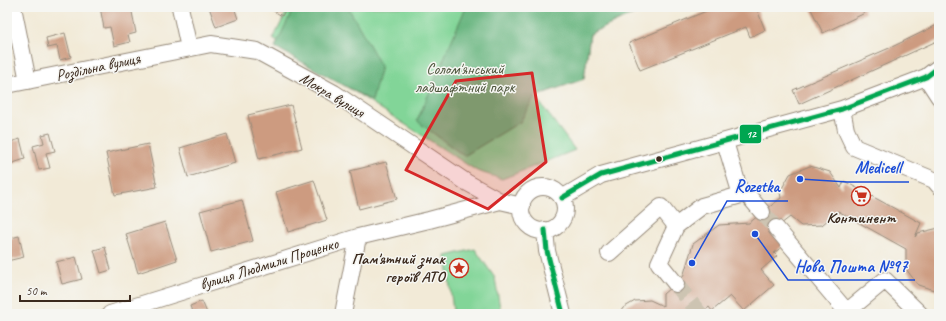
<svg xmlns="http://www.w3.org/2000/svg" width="946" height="321" font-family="Caveat,sans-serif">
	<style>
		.green { fill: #82d598; stroke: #5e805b }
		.forest { fill: #69b680; stroke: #52704f }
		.building { fill: #cd9b80 }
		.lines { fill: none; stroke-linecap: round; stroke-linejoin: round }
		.minor-tunnel { stroke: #cdc4b2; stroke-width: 16; stroke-dasharray: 16 8; stroke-linecap: butt }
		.minor-casing { stroke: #968a7a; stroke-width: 18 }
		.minor { stroke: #fff; stroke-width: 16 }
		.bus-1-casing { stroke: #f6f6f2; stroke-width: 8 }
		.bus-1 { stroke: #00a651; stroke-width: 5 }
		.marked { fill: #d62828; fill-opacity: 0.2; stroke: #d62828; stroke-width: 3; stroke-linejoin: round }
		.bus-dot { fill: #3b2a1e; stroke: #f6f6f2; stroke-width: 1.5 }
		.labels { text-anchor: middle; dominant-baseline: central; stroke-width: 3; stroke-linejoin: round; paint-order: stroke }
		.street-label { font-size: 16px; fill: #3b2a1e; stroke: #f6f6f2 }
		.park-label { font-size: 16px; fill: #4d553c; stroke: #f6f6f2 }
		.poi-label { font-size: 16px; font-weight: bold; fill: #3b2a1e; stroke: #f6f6f2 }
		.leader { fill: none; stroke: #1d4ed8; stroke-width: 1.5 }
		.callout-dot { fill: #1d4ed8; stroke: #f6f6f2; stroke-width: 1.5 }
		.callout-label { font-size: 17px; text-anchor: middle; font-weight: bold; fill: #1d4ed8; stroke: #f6f6f2; stroke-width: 3; stroke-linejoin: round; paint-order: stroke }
		.line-badge { stroke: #f6f6f2; stroke-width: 1.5 }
		.badge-label { font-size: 11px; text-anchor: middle; font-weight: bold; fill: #fff }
	</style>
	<rect width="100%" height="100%" fill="#f6f6f2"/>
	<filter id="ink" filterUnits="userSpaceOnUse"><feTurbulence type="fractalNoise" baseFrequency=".025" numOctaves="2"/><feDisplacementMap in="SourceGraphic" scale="8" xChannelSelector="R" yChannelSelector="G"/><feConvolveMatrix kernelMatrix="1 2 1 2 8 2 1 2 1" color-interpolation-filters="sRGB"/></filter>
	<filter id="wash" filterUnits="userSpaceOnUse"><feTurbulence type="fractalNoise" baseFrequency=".012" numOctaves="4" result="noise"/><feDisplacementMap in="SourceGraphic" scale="16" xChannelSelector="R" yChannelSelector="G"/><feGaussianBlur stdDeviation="0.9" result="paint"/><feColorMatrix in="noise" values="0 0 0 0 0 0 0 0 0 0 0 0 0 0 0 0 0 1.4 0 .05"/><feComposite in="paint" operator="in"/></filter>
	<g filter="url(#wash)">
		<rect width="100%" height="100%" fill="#f2ead7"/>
		<path class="green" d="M289,7h359l-58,27 -6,45 -49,17 40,54 -73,29 -25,-8 -204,-132z
			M475,249l20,29 6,36h-45l-3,-3 -7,-55z"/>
		<path class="forest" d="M294,7h54l33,59 -9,35 -97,-54z
			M466,7h182l-58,27 -6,45 -49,17 -15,26 -56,34 -47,-35z"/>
		<g id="blocks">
			<path class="building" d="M100,7h31l5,26 -8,2 2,7 -16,4 -4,-19 -6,1z
				M209,7h25l4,12 -22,8z
				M267,7h20l-5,9z
				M716,7h40l9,23 -15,7 -4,-10 -106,43 -11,-27z
				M810,7h53l2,6 -42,20z
				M939,24v16l-140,64 -6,-14 101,-44z
				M65,33l6,24 -11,3 -3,-14 -9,2 -2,-10z
				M291,105l11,43 -43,11 -11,-44z
				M50,133l5,18 -9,2 4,15 -11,2 -6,-24 11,-3 -2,-8z
				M227,134l8,29 -47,14 -8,-29z
				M20,139l5,20 -15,5 -3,-10v-11z
				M148,144l9,43 -42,8 -9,-42z
				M386,162l11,37 -38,10 -9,-38z
				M810,166l20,6 11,16 3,-7 77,42 -6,14 3,-4 21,-5v62l-2,1 -19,-6 -12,-16v-20l-68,-38 -16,14 -21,1 -11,-9 -14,11 7,18 -9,7 3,3 -16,14 13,15 -30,26 -14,-15 -18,15 -3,-4 -8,7h-82l4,-6 12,-7 15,-1 13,6v-12l20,-17 10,-33 26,-19 30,-2 32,-25 -1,-6 10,-18z
				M314,180l13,40 -39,12 -12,-40z
				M242,200l11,41 -42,11 -11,-41z
				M165,222l12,38 -39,13 -12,-39z
				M19,236l5,21 -17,4v-22z
				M105,247l6,23 -10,3 -7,-23z
				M76,257l6,22 -20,5 -6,-22z
				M202,301l5,12 -14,1 -3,-8z"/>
		</g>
	</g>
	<g filter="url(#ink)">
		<use href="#blocks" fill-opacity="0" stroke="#968a7a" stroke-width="1"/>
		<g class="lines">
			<path class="minor-tunnel" d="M762,212l14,16
				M676,284l24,30"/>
			<defs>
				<path id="minor" d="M13,7l15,74
					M180,7l9,41
					M926,77l13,20
					M7,85l204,-41 46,7 77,42 132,89 34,19
					M842,109l4,21 8,17 80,33 5,6
					M521 209a22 22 0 1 1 44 0a22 22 0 1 1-44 0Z
					M741,195l6,-1 15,18
					M562,198l39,-23 241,-66 84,-32 13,-10
					M776,228l71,84
					M545,230l2,21 16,63
					M609,253l52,-46 15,19
					M676,284l-17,-21 17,-37 26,-20 39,-11 -16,-53
					M110,314l248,-77 71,-17 71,-19 22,5
					M343,314l15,-77
					M844,314l41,-34 35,34"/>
			</defs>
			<use href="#minor" class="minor-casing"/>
			<use href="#minor" class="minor"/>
			<defs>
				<path id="bus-1" d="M562,198l39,-23 241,-66 84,-32 13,-10
					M545,230l2,21 16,63"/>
			</defs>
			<use href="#bus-1" class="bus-1-casing"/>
			<use href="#bus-1" class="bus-1"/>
		</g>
	</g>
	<path class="marked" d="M532,73l14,89 -58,47 -82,-39 50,-89z"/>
	<defs>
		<symbol id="supermarket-ring" viewBox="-11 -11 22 22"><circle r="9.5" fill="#f6f6f2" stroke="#c8321e" stroke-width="1.5"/><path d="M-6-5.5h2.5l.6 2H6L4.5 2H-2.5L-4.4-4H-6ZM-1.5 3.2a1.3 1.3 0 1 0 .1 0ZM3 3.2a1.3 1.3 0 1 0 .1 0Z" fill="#c8321e"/></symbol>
		<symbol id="sight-ring" viewBox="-11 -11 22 22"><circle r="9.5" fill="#f6f6f2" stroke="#c8321e" stroke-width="1.5"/><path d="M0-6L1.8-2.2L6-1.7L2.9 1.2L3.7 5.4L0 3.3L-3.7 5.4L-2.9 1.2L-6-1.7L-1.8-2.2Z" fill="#c8321e"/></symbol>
	</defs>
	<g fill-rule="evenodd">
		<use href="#supermarket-ring" x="850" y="185" width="22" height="22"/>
		<use href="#sight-ring" x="448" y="257" width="22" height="22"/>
	</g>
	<circle class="bus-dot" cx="659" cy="159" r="3.5"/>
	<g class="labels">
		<g class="street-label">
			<text transform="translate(98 67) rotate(-12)">Роздільна вулиця</text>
			<text transform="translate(332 95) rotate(31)">Мокра вулиця</text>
			<text transform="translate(269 264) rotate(-17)">вулиця Людмили Проценко</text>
		</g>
		<g class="park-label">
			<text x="465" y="69">Солом'янський<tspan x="465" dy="18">ладшафтний парк</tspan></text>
		</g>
		<g class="poi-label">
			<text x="861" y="218">Континент</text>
			<text x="445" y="259" text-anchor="end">Пам'ятний знак<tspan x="445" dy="18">героїв АТО</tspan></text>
		</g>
	</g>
	<path class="leader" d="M800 179L847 182H909M692 263L727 201H788M755 234L788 280H915"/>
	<g class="callout-dot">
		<circle cx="800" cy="179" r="4"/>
		<circle cx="692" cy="263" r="4"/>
		<circle cx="755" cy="234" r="4"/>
	</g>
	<g class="callout-label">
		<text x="878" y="173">Medicell</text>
		<text x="757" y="192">Rozetka</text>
		<text x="851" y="272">Нова Пошта №97</text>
	</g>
	<rect class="line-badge" x="739" y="124" width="23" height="20" rx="4" fill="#00a651"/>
	<g class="badge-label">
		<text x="751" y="138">12</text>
	</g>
	<rect width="946" height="321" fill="none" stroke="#f6f6f2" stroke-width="24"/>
	<path d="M20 295v6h110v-6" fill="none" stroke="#3b2a1e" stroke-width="2"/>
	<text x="26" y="295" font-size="12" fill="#3b2a1e" stroke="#f6f6f2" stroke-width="3" paint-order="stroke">50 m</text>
</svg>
